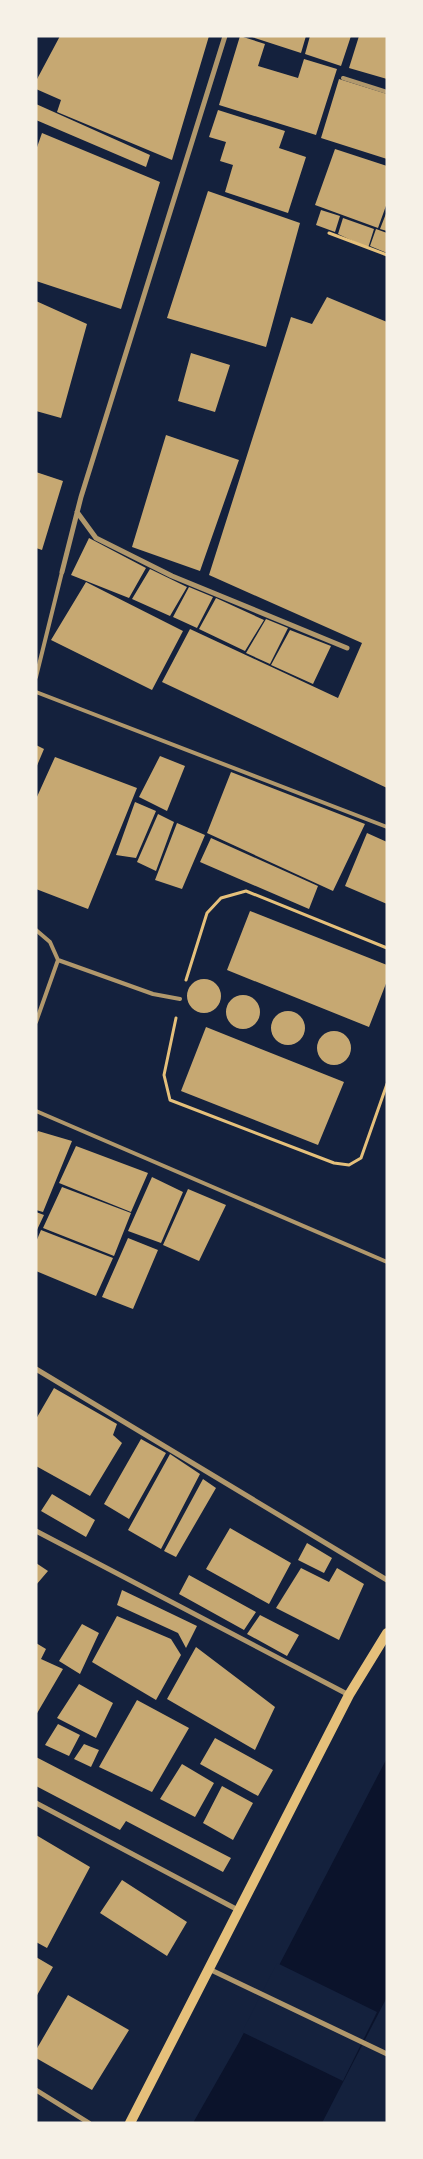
<svg xmlns="http://www.w3.org/2000/svg" width="423" height="2159" font-family="'Alegreya Sans',sans-serif">
	<style>
		.water { fill: #0b132b }
		.pier { fill: #14213d }
		.building { fill: #c6a872 }
		.lines { fill: none; stroke-linecap: round; stroke-linejoin: round }
		.path { stroke: #e5c07b; stroke-width: 3 }
		.service { stroke: #b1986c; stroke-width: 4 }
		.minor { stroke: #b1986c; stroke-width: 5 }
		.secondary { stroke: #e5c07b; stroke-width: 10 }
	</style>
	<rect width="100%" height="100%" fill="#14213d"/>
	<path class="water" d="M387,1758v239l-65,126h-129l45,-79z"/>
	<path class="pier" d="M277,1963l100,49 -34,69 -101,-49z"/>
	<path class="building" d="M60,36h149l-37,124 -115,-48 4,-12 -25,-11v-8z
		M240,36l25,8 -7,22 40,12 6,-19 33,10 -21,66 -97,-30z
		M249,36h57l-5,17z
		M310,36h41l-10,30 -36,-12z
		M359,36h28v43l-38,-11z
		M339,79l48,15v65l-66,-21z
		M36,104l114,51 -4,12 -110,-47z
		M218,110l67,21 -6,17 27,9 -18,56 -63,-21 8,-27 -13,-4 6,-19 -17,-5z
		M42,133l118,49 -39,127 -85,-28v-131z
		M335,149l52,17v37l-9,25 -63,-23z
		M208,191l92,32 -34,124 -99,-29z
		M321,210l19,6 -5,16 -19,-7z
		M387,211v20l-7,-2z
		M343,218l31,11 -6,19 -30,-14z
		M376,229l11,4v20l-17,-7z
		M327,297l60,25v466l-225,-106 28,-53 148,69 24,-55 -153,-68 82,-258 21,7z
		M36,301l51,23 -26,94 -25,-7z
		M191,353l39,12 -15,47 -37,-11z
		M166,435l73,25 -39,111 -68,-24z
		M36,472l27,9 -21,69 -6,-2z
		M89,538l57,30 -17,30 -58,-23z
		M150,569l37,18 -17,29 -38,-17z
		M86,582l97,49 -31,59 -101,-50z
		M189,587l24,10 -16,31 -24,-11z
		M216,598l48,22 -19,31 -46,-22z
		M266,619l22,9 -18,36 -24,-11z
		M290,630l41,16 -18,38 -42,-19z
		M36,745l8,4 -8,19z
		M160,756l25,10 -18,45 -28,-14z
		M55,757l82,31 -49,121 -52,-20v-90z
		M231,772l134,52 -32,67 -126,-58z
		M135,802l21,9 -20,47 -20,-3z
		M158,814l16,8 -18,49 -19,-9z
		M177,823l28,12 -23,54 -27,-9z
		M367,833l20,9v62l-42,-18z
		M211,838l107,48 -9,23 -109,-47z
		M250,911l137,54v16l-18,46 -142,-57z
		M187 996a17 17 0 1 1 34 0a17 17 0 1 1-34 0Z
		M226 1012a17 17 0 1 1 34 0a17 17 0 1 1-34 0Z
		M271 1028a17 17 0 1 1 34 0a17 17 0 1 1-34 0Z
		M206,1027l138,55 -26,63 -137,-54z
		M317 1048a17 17 0 1 1 34 0a17 17 0 1 1-34 0Z
		M38,1131l34,10 -29,71 -7,-2v-75z
		M76,1146l72,27 -17,39 -72,-29z
		M152,1177l31,15 -22,51 -33,-12z
		M62,1187l69,26 -17,43 -71,-28z
		M188,1189l38,16 -27,56 -36,-16z
		M36,1212l8,3 -8,17z
		M41,1230l72,28 -17,38 -60,-25v-29z
		M128,1238l30,12 -25,59 -31,-12z
		M54,1388l63,36 -4,11 9,8 -32,53 -54,-30v-47z
		M141,1439l25,14 -37,66 -25,-15z
		M170,1454l30,20 -39,75 -33,-19z
		M203,1479l13,9 -40,69 -12,-6z
		M52,1494l43,26 -9,17 -45,-26z
		M230,1528l61,35 -22,41 -63,-35z
		M307,1543l25,15 -8,15 -26,-13z
		M36,1563l12,8 -12,14z
		M301,1568l28,14 8,-14 27,16 -25,56 -63,-32z
		M189,1575l67,37 -12,18 -65,-36z
		M122,1590l75,36 -11,22 -8,-15 -61,-28z
		M260,1615l39,20 -12,21 -40,-22z
		M117,1616l54,23 10,16 -25,45 -64,-38z
		M82,1624l17,9 -19,41 -21,-13z
		M36,1643l10,6 -5,10 22,10 -27,46z
		M196,1647l79,60 -20,43 -88,-51z
		M79,1684l34,19 -17,35 -39,-20z
		M137,1700l52,28 -37,64 -53,-25z
		M58,1724l22,11 -11,21 -24,-11z
		M215,1738l58,32 -15,26 -58,-32z
		M84,1744l15,6 -8,17 -17,-8z
		M36,1757l195,101 -8,14 -97,-51 -6,9 -84,-44z
		M182,1764l32,19 -19,34 -35,-18z
		M222,1786l31,17 -20,37 -30,-17z
		M36,1835l54,32 -43,81 -11,-6z
		M122,1880l65,42 -20,34 -67,-43z
		M36,1957l17,10 -17,30z
		M68,1995l61,35 -37,60 -56,-32v-8z"/>
	<g class="lines">
		<path class="path" d="M329,233l58,22
			M186,980l21,-67 14,-15 25,-7 141,57
			M176,1018l-12,57 6,25 164,63 15,2 12,-7 26,-74"/>
		<path class="service" d="M343,78l44,14
			M36,677l26,-105
			M36,692l351,135
			M36,930l14,12 8,18 -22,62
			M58,960l95,34 27,5
			M36,1111l351,151"/>
		<path class="minor" d="M77,512l19,26 76,38 175,72
			M62,572l19,-75 144,-461
			M36,1369l351,211
			M36,1531l313,164
			M36,1803l202,107
			M209,1969l178,85
			M36,2090l53,33"/>
		<path class="secondary" d="M130,2123l219,-428 38,-62"/>
	</g>
	<rect width="423" height="2159" fill="none" stroke="#f6f1e7" stroke-width="75"/>
</svg>
